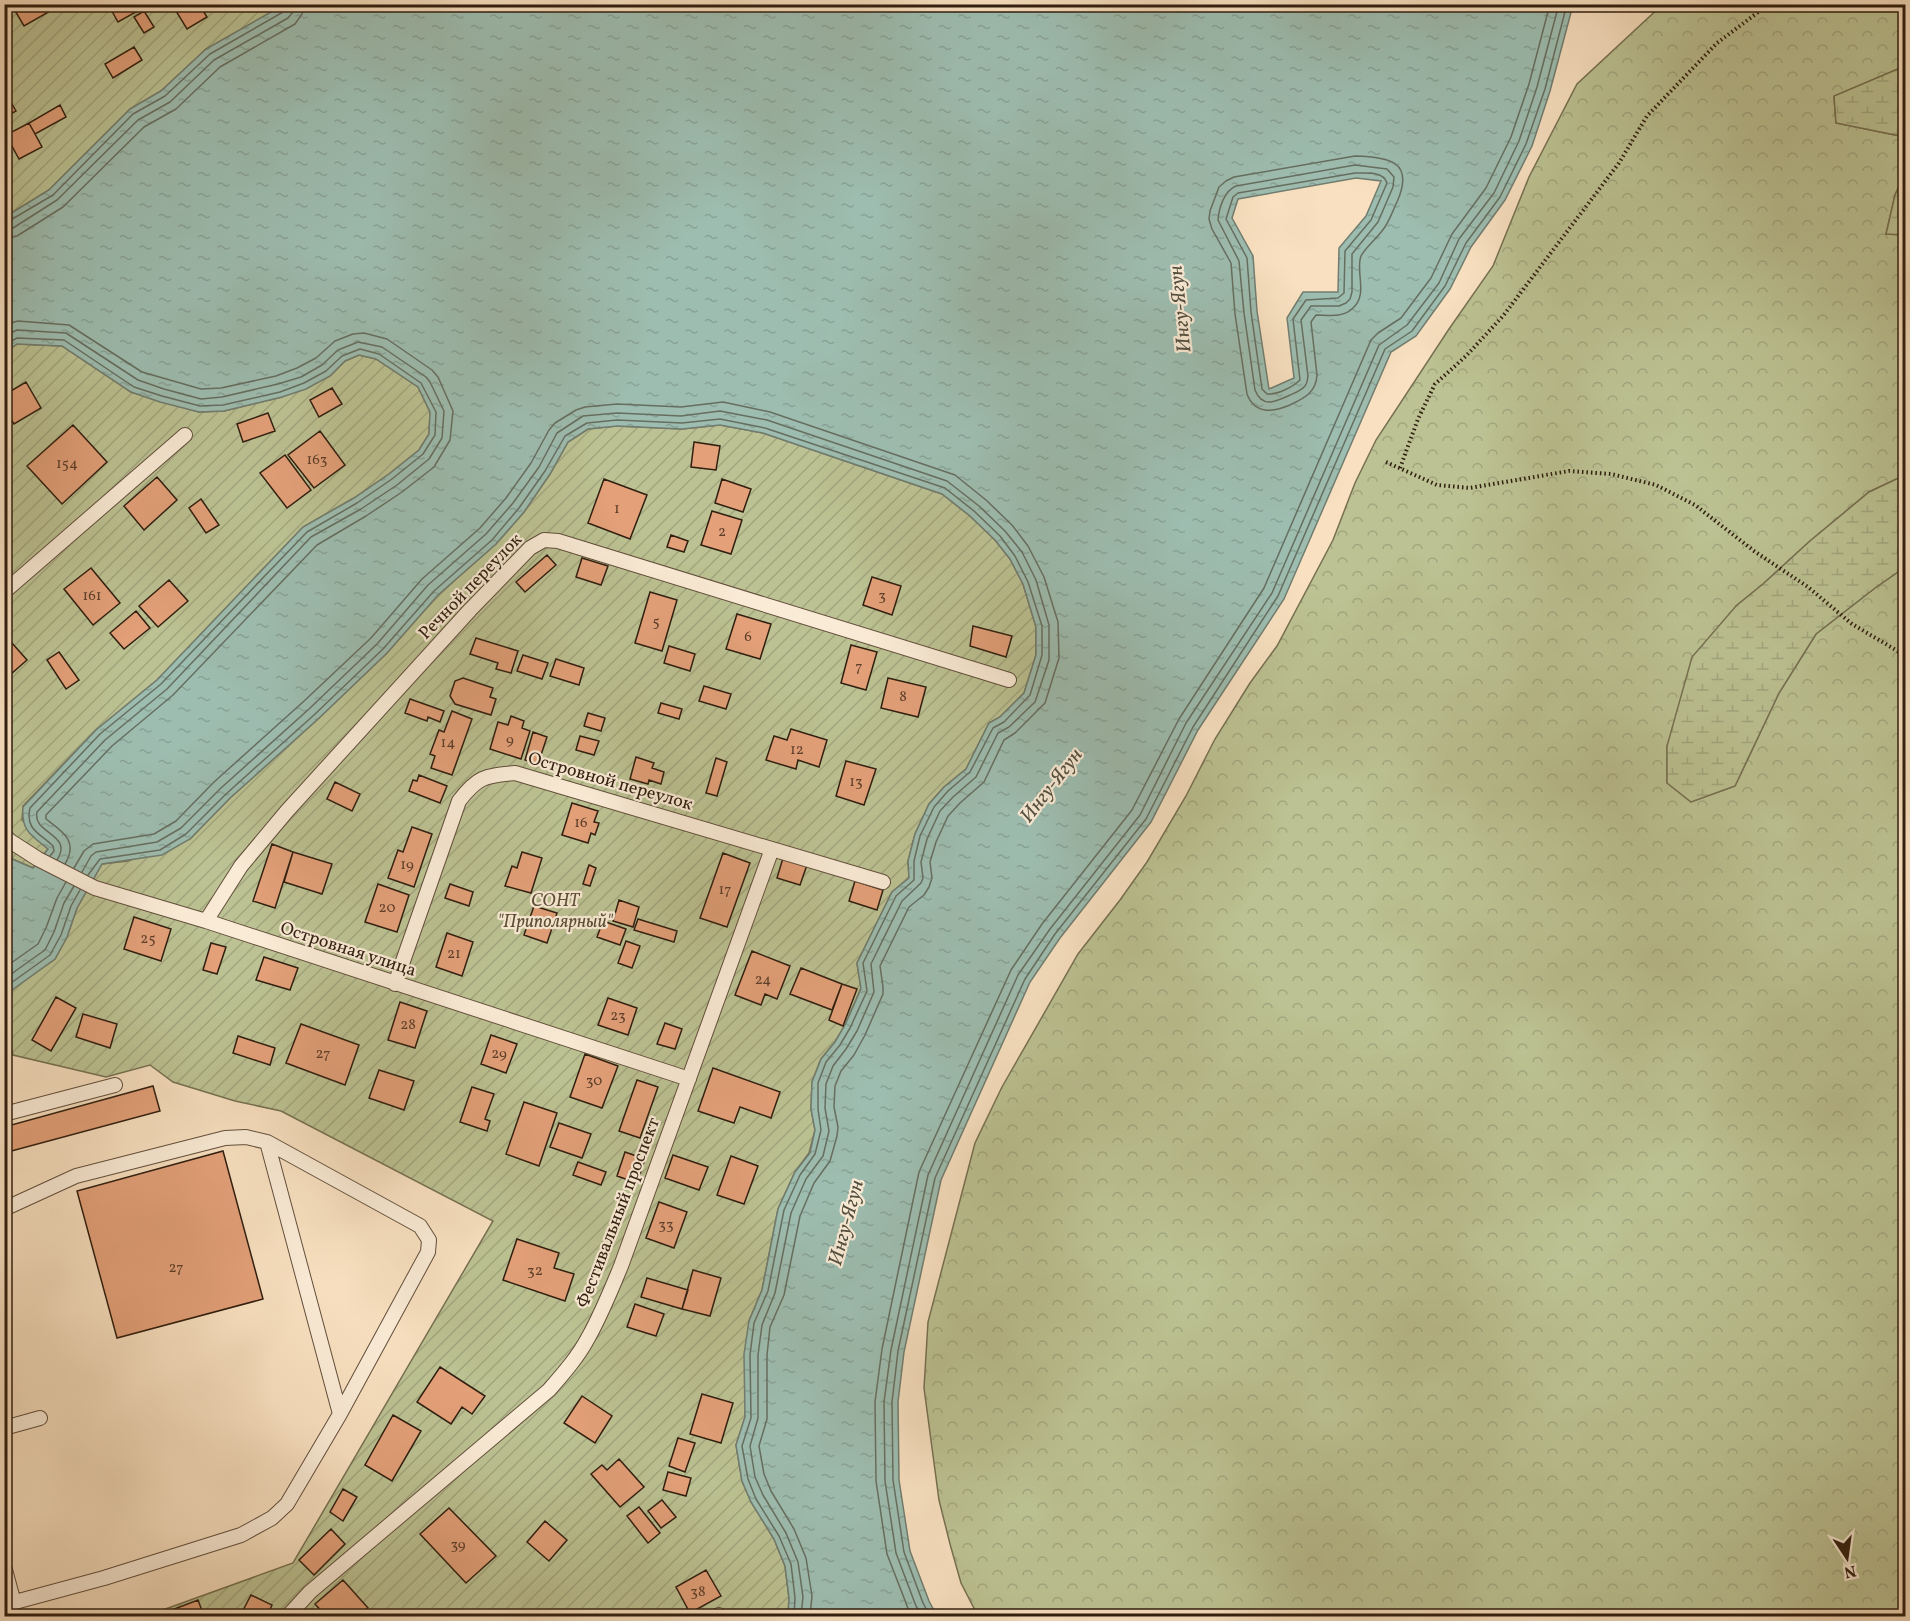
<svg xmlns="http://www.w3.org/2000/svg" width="1910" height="1621" font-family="Vollkorn,serif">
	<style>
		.forest { fill: url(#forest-crowns); stroke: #767051; stroke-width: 1.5 }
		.wetland { fill: url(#wetland-marsh); stroke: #767051; stroke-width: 1.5 }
		.garden { fill: url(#garden-furrows); stroke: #767051; stroke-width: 1.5 }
		.water { fill: url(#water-ripples); stroke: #717d70; stroke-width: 1.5; fill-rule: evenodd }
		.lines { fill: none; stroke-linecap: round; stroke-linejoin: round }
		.shore { stroke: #666e60; stroke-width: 1.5 }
		.building { fill: #e3a079; stroke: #301e0f; stroke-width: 1.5 }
		.service-casing { stroke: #624e3b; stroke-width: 16 }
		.path { stroke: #301e0f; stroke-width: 4; stroke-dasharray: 1.5 3; stroke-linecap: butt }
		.service { stroke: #faebd6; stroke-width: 14 }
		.labels { text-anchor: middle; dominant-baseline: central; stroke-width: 4.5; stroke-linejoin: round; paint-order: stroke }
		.number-label { font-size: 15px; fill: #5d3e2a }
		.street-label { font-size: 18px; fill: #301e0f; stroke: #faebd6 }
		.park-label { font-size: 18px; font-style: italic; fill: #5a4f37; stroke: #faebd6 }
		.water-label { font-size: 20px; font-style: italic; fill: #514e3f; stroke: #faebd6 }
	</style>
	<defs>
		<pattern id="forest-crowns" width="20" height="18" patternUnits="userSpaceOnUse" patternTransform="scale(1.5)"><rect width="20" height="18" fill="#bcc293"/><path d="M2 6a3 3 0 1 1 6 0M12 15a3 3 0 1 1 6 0" fill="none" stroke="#a2a67e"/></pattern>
		<pattern id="wetland-marsh" width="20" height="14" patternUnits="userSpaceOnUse" patternTransform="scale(1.5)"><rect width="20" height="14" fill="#bcc293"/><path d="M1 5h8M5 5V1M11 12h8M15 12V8" fill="none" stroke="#a2a67e"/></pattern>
		<pattern id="garden-furrows" width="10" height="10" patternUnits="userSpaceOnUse" patternTransform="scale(1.5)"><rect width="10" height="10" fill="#bcc293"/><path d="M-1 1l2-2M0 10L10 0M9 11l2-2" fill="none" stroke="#a2a67e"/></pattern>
		<pattern id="water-ripples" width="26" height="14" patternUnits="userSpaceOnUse" patternTransform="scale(1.5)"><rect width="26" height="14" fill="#9dbdb0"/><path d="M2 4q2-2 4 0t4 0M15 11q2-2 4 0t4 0" fill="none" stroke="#88a296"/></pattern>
	</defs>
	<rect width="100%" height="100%" fill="#f8e0c0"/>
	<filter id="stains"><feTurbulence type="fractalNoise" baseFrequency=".00333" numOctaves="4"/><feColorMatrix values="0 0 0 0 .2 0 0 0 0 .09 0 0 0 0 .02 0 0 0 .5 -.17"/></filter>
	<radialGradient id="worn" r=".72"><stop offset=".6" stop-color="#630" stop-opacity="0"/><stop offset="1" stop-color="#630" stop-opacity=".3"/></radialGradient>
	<path class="forest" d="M1662,5h243v61l-71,31 2,26 69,14v36l-10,22 -9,39 19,1v240l-36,17 -59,49 -47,43 -27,22 -69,140v37l24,19 44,-16 44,-93 37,-59 59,-46 30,-21v1049h-927l-17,-33 -11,-39 -11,-44 -15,-112 4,-66 47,-179 27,-56 76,-133 42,-54 27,-38 39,-66 29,-57 35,-56 27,-37 56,-106 22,-57 21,-43 73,-111 44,-63 36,-89 48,-93z"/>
	<path class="wetland" d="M1905,66v71l-69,-14 -2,-27z
		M1905,173v62l-19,-1 9,-39z
		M1905,475v92l-30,21 -59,46 -37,59 -44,93 -44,16 -24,-19v-37l25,-89 44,-51 27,-22 47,-43 59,-49z"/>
	<path class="garden" d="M5,5h280l-79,44 -45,42 -31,18 -81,81 -44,27z
		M17,344l45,2 69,46 68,20 25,-1 58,-14 48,-21 15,-15 14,-6 17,4 42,28 12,25 -1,22 -10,16 -30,24 -35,24 -51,29 -146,153 -61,50 -73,76 -1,14 26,29 -15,19 -28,-12 -1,-504z
		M720,425l43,8 179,61 28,22 25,24 15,19 13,25 13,43v28l-12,38 -24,24 -11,6 -23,46 -22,18 -15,17 -14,30 -7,27 1,17 -17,14 -35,71 4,25 -16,37 -10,17 -14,17 -9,23 -1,27 4,21 -6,23 -14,19 -17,37 -16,81 -13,31 -4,96 -9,28 6,36 9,21 23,37 11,27 4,32 -1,18h-642l147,-53 200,-342 -212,-110 -46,-10 -62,-19 -23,-17 -44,12 -93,-22 -8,-29 -1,-31 51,-36 12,-22 10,-29 25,-44 26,-3 62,-22 40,-41 88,-79 69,-66 51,-58 58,-51 28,-32 26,-38 18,-32 20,-13 29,-3 65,3z"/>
	<path class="water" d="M285,4l1288,1 -23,86 -18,55 -27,54 -34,47 -21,42 -34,47 -25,16 -107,247 -86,131 -47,92 -91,116 -30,44 -89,198 -37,172 -6,50 1,78 11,71 19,50 8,15h-149l1,-18 -4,-32 -11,-27 -23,-37 -9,-21 -6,-36 9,-28 -1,-63 5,-33 13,-31 16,-81 17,-37 15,-19 5,-23 -4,-21 1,-27 9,-23 14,-17 10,-17 16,-36 -4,-26 35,-71 17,-14 -1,-17 7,-27 14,-30 15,-17 22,-18 23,-46 11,-6 24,-24 12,-38v-28l-13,-43 -13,-25 -15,-19 -25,-24 -28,-22 -179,-61 -43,-8 -38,4 -65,-3 -29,3 -20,13 -18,32 -26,38 -28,32 -58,51 -51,58 -69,66 -88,79 -40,41 -28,16 -60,9 -25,44 -10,29 -12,22 -50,36v-139l28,12 15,-19c-17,-14 -27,-18 -25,-42l73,-77 61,-50 146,-153 51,-29 35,-24 30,-24 10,-16 1,-22 -12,-25 -42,-28 -17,-4 -14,6 -15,15 -24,13 -24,8 -58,14 -25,1 -39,-10 -29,-10 -69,-46 -45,-2 -12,8v-135l44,-27 81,-81 31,-18 45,-42zM1356,178l25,3 -15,35 -27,32 -1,44h-35l-16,26 7,60 -25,11 -12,-78 -4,-55 -21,-38 6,-19z"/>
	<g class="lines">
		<path class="shore" d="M1355,156c34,1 60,5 42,46 -5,10 -8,21 -15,29 -6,8 -17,17 -21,25 -6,16 8,39 -9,53 -10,9 -24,6 -36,6l-5,7 6,53c-1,18 -13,23 -27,30 -17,7 -35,10 -43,-11l-12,-80 -4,-51 -19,-34 -3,-10 1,-8 9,-24 7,-6 8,-4z
			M1355,165l32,4 7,8 -1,10 -15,35 -26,32v38l-2,7 -4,4 -7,3h-28l-10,14 7,56c-1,4 0,6 -3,10 -4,5 -11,7 -17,10 -13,6 -26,12 -33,-6l-11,-77 -5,-52 -21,-41c1,-12 6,-29 18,-34z
			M1355,173c11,0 29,-2 32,10l-16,37 -26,31 -1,42 -6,5 -32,2 -13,19 7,61c-7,7 -23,15 -33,14l-5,-5 -11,-77 -4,-54 -21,-39 7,-22 5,-4z
			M4,222l5,-1 44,-26 80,-81 32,-18 45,-42 73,-42 3,-3v-5
			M4,229l9,-1 44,-28 81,-80 32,-18 44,-42 74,-42 5,-6 1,-8
			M4,238l13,-2 46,-29 81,-80 32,-18 44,-42 75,-43 7,-10 1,-10
			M4,325l14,-4 51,4 73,47 59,17 20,-1 55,-12 21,-8 19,-10 19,-17 18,-7 11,-1 23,6 45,31 6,7 15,34 -3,29 -16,27 -32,25 -36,24 -49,29 -144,150 -61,51 -66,69v4c16,12 33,22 19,45
			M4,336l13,-6 49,3 72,47 26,9 37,10 21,-2 56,-13 23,-7 21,-12 16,-15 20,-8 24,5 44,30 4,5 14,29 -2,27 -13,21 -32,26 -36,24 -50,28 -144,152 -62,51 -68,72c-5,22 37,22 20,48
			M4,345l13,-7 47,2 70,47 28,9 38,10 23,-1 57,-13 24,-9 22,-12 16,-15 18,-7 19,5 42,29 15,29 -1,23 -12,19 -31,25 -35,24 -50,29 -146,152 -61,50 -70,74c-5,22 10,25 23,38l1,5 -4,5
			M74,868l10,-17 9,-7 61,-10 22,-13 38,-39 89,-80 68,-64 51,-59 58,-51 26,-30 25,-35 18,-33 6,-7 21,-13 9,-3 32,-3 64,3 42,-5 47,10 185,63 31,25 26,25 16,21 16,31 14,45 1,36 -14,45 -30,30 -11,7 -20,42 -24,21 -12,13 -12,26 -6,20 2,16 -3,9 -5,8 -15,12 -29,59 3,21v7l-18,41 -11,20 -13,16 -6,15 -1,21 4,20 -1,9 -7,25 -16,22 -14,33 -16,79 -14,32 -3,28v64l-8,27 5,28 7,17 23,38 12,29 6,38 -2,20
			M82,872l9,-16 5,-4 61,-10 24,-14 40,-40 88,-79 68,-65 51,-59 58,-51 27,-31 26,-36 18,-34 26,-17 34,-3 64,3 39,-5 47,9 180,61 32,25 26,25 17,21 14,28 13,45v35l-14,42 -26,25 -11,6 -22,44 -23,20 -13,14 -13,28 -6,23 2,16 -2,5 -19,18 -31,63 3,28 -17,39 -11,18 -13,17 -7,18 -1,24 4,23 -6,25 -17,23 -15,34 -16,80 -13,32 -4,30v63l-8,28 5,31 8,18 23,38 12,29 5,35 -2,19
			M88,875l12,-16 60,-9 26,-16 40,-40 88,-79 69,-66 51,-58 58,-51 27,-32 26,-37 20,-35 22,-13 30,-3 65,3 38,-4 45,9 180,60 29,23 26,25 15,20 13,26 14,44v29l-12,40 -26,27 -11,6 -23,44 -22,19 -14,16 -14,29 -6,25v19l-18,16 -33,67 4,28 -17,37 -10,17 -14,17 -8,21v26l3,21 -6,24 -15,21 -16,35 -16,81 -14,32 -4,32 1,63 -9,28 6,33 8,20 23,37 12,28 4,34 -1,18
			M4,968l34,-24 8,-16 11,-30 9,-16
			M4,979l41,-29 9,-18 10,-29 10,-17
			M4,988l46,-33 11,-20 10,-29 9,-16
			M911,1616l-24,-62 -11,-73 -1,-79 7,-53 37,-177 92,-202 31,-46 90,-114 47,-91 85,-131 107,-248 7,-7 23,-15 30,-40 21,-44 34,-46 25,-51 18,-53 21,-80
			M922,1616l-6,-10 -20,-53 -11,-72 -1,-79 7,-52 37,-175 90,-200 32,-46 90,-114 46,-92 86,-130 107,-248 28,-20 32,-42 20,-44 35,-46 25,-52 18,-54 22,-83
			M930,1616l-7,-13 -19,-51 -11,-72 -1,-78 6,-51 37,-173 90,-199 30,-45 91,-115 47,-92 85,-131 107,-247 27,-18 33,-45 21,-43 34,-46 26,-53 19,-55 22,-85"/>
	</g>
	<path class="building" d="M11,4h37l4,6 -28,16z
		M108,4h33l2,4 -25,14z
		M186,4h13l8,13 -20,12 -11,-18z
		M144,11l10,16 -10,6 -10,-16z
		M134,47l8,13 -29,18 -8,-14z
		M4,90l12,21 -12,7z
		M60,105l6,12 -31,17 -6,-11z
		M29,123l13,24 -23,12 -13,-24z
		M26,382l15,26 -27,16 -10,-16v-13z
		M332,388l10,16 -23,13 -9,-17z
		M268,413l7,18 -32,11 -6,-18z
		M73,425l34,37 -45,42 -35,-38z
		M320,431l25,34 -31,23 -26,-33z
		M694,442l26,4 -4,24 -25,-3z
		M285,455l26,35 -24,18 -27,-35z
		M157,477l20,23 -33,30 -20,-24z
		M604,479l43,16 -17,44 -42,-16z
		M722,479l29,10 -8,23 -28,-9z
		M201,499l18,26 -13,8 -17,-25z
		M712,511l30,9 -11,34 -30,-9z
		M671,535l17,6 -4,11 -17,-5z
		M547,555l9,10 -31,27 -9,-10z
		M582,558l26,8 -7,19 -25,-8z
		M91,568l29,35 -27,22 -29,-36z
		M872,577l29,9 -9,29 -29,-10z
		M169,580l19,21 -30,26 -19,-21z
		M650,592l27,8 -15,51 -27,-8z
		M136,611l14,17 -26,21 -14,-16z
		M737,614l34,10 -11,35 -34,-10z
		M973,626l39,10 -6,21 -36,-11z
		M4,634l23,26 -23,20z
		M476,638l42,13 -7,22 -15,-4 2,-6 -28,-9z
		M851,645l26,7 -11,38 -25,-7z
		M669,646l26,8 -5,17 -26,-8z
		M59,652l20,28 -13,9 -19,-29z
		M523,655l25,8 -6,16 -25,-8z
		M556,659l28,9 -5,17 -29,-9z
		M463,678l30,10 -3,9 6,2 -5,16 -36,-11 -5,-8 5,-15z
		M888,678l38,9 -8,30 -37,-9z
		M704,686l27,8 -5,15 -27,-8z
		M410,699l34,12 -4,11 -12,-5 -1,4 -22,-8z
		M661,703l21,6 -3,10 -21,-6z
		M452,711l20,8 -20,56 -21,-7 4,-12 -5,-2 9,-24 5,2z
		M588,713l17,5 -4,13 -17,-5z
		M511,716l13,5 -2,7 8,3 -9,28 -31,-10 8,-27 10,3z
		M791,729l36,11 -8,27 -21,-7 -2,9 -30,-9 8,-24 13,4z
		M533,732l14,5 -9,27 -13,-4z
		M580,736l19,5 -5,14 -18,-5z
		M636,757l18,6 -2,5 12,4 -3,12 -12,-4 -1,4 -18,-5z
		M716,758l11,4 -10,34 -11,-3z
		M846,761l30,8 -12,36 -28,-9z
		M419,775l28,11 -7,17 -31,-12 4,-11 4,1z
		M335,782l25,12 -8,17 -25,-12z
		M572,803l26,8 -4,11 5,1 -4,12 -4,-2 -3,10 -26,-8z
		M412,827l20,7 -18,53 -26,-9 10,-28 5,2z
		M272,844l21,8 -18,56 -22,-7z
		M293,852l39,12 -10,30 -38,-12z
		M522,852l20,6 -11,35 -26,-7 7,-20 5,2z
		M723,853l27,10 -23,64 -27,-9z
		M783,858l24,7 -7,20 -23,-7z
		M589,865l7,3 -6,18 -7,-2z
		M855,881l28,9 -6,20 -28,-9z
		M378,884l31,11 -12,37 -32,-10z
		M450,884l23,8 -4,14 -24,-8z
		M619,900l20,7 -6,20 -20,-6z
		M534,906l23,7 -10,30 -23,-8z
		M134,917l37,12 -10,32 -37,-12z
		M638,919l39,12 -3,11 -40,-12z
		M603,921l23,8 -6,16 -23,-8z
		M447,933l26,9 -11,34 -26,-9z
		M626,941l14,5 -8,22 -14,-5z
		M211,943l15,4 -9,27 -14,-4z
		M752,951l38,15 -13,33 -12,-5 -4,11 -26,-10z
		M264,957l34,11 -8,22 -34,-10z
		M801,968l41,16 -10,26 -42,-16z
		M842,984l15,5 -14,37 -14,-6z
		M56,997l20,11 -25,43 -19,-11z
		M608,998l29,10 -9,27 -30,-10z
		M400,1002l27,9 -12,37 -27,-8z
		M83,1014l34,10 -7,24 -34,-11z
		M665,1023l17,6 -7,20 -18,-5z
		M301,1024l58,21 -14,40 -59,-22z
		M491,1035l26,9 -11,29 -25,-9z
		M238,1036l37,12 -5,17 -37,-12z
		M585,1054l33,12 -16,42 -32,-11z
		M713,1068l67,24 -9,26 -31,-11 -6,16 -36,-12z
		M379,1070l35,11 -10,29 -35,-12z
		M637,1080l21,7 -18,51 -21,-7z
		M153,1086l7,25 -156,42v-26z
		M472,1087l22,7 -9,25 5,2 -3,10 -27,-9z
		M524,1102l33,11 -18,53 -33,-12z
		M559,1123l32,11 -9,24 -32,-11z
		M223,1151l40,148 -146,39 -40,-147z
		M625,1152l20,7 -8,24 -20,-7z
		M673,1155l35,12 -9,23 -34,-12z
		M731,1156l27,10 -14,38 -27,-9z
		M578,1162l28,10 -5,13 -28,-10z
		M659,1202l28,10 -13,36 -28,-10z
		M517,1239l42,14 -5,15 20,6 -9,27 -62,-21z
		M693,1270l28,8 -11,38 -28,-7z
		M647,1278l41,12 -6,19 -41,-12z
		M635,1304l29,10 -8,22 -29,-9z
		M440,1367l45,29 -13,18 -10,-7 -11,17 -34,-22z
		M702,1394l31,9 -12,40 -31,-9z
		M582,1396l30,20 -17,27 -31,-20z
		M393,1415l28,16 -29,50 -27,-16z
		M678,1438l17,5 -10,29 -16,-6z
		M619,1459l25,28 -24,20 -29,-33 11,-9 5,5z
		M668,1472l23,6 -5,18 -23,-6z
		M343,1489l14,8 -14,24 -13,-9z
		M662,1500l14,17 -15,11 -13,-17z
		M639,1507l21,26 -12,10 -21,-27z
		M449,1508l47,48 -30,27 -46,-49z
		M545,1521l22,19 -18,21 -22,-19z
		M331,1529l14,15 -31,31 -15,-15z
		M706,1570l15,26 -31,17 -14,-26z
		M343,1580l25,28 -10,8h-32l-11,-12z
		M251,1595l21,10 -5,11h-27z
		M198,1600l6,16h-48z"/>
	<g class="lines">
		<defs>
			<path id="service" d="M4,592l181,-157
				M4,835l6,6 28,18 57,29 111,33 483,158
				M206,921l35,-55 46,-55 183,-201 60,-62 14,-8 14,1 451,139
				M395,984l64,-183c19,-25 26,-25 56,-28l368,109
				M4,1114l111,-29
				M267,1142l73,272
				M4,1209l72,-33 149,-38 21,-1 21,5 153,84 9,14 -1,12 -88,162 -53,90 -15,14 -31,17 -137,43 -100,27
				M4,1428l36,-10
				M4,1566l10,37
				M288,1616l22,-24 239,-202c14,-16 29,-33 39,-52 13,-23 23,-48 33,-72l151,-417
				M717,1616l2,-1"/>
		</defs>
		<use href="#service" class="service-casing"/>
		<path class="path" d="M1386,462l51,23 33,3 99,-17 42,3 45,11 39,20 59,46 54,36 44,37 54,32
			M1400,468l18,-49 17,-35 31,-28 37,-40 116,-153 28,-47 70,-73 52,-39"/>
		<use href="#service" class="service"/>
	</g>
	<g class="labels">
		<g class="number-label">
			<text x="317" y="460">163</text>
			<text x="67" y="464">154</text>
			<text x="617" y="509">1</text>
			<text x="722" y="532">2</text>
			<text x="92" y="596">161</text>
			<text x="882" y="596">3</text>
			<text x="656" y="622">5</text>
			<text x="748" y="637">6</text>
			<text x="859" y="667">7</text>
			<text x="903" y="697">8</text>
			<text x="510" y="740">9</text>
			<text x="448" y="743">14</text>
			<text x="797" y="750">12</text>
			<text x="856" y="782">13</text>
			<text x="581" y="823">16</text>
			<text x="407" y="865">19</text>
			<text x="725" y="890">17</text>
			<text x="387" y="908">20</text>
			<text x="148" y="939">25</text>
			<text x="454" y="954">21</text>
			<text x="763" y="980">24</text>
			<text x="618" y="1016">23</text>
			<text x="408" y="1025">28</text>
			<text x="323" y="1054">27</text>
			<text x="499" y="1054">29</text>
			<text x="594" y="1081">30</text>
			<text x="666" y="1225">33</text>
			<text x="176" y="1268">27</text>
			<text x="535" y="1271">32</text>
			<text x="458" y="1545">39</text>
			<text x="698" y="1592">38</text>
		</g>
		<g class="street-label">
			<text transform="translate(471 587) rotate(-46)">Речной переулок</text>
			<text transform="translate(610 782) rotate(16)">Островной переулок</text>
			<text transform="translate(348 950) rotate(18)">Островная улица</text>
			<text transform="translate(619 1213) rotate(-69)">Фестивальный проспект</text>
		</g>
		<g class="park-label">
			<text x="555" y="901">СОНТ<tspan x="555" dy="21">"Приполярный"</tspan></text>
		</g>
		<g class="water-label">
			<text transform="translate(1181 309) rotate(-96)">Ингу-Ягун</text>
			<text transform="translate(1052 786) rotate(-52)">Ингу-Ягун</text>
			<text transform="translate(847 1223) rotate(-75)">Ингу-Ягун</text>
		</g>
	</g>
	<rect width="1910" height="1621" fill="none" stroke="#f8e0c0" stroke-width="24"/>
	<rect x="6" y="6" width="1898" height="1609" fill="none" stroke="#301e0f" stroke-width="3"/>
	<rect x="12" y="12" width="1886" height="1597" fill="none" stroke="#301e0f" stroke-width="1.5"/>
	<g transform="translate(1847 1558) rotate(167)" stroke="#faebd6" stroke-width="4.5" paint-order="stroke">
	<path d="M0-4.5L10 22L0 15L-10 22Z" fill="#301e0f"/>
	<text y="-9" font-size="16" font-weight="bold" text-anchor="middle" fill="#301e0f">N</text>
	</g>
	<rect width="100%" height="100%" filter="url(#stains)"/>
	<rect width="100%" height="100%" fill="url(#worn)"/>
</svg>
